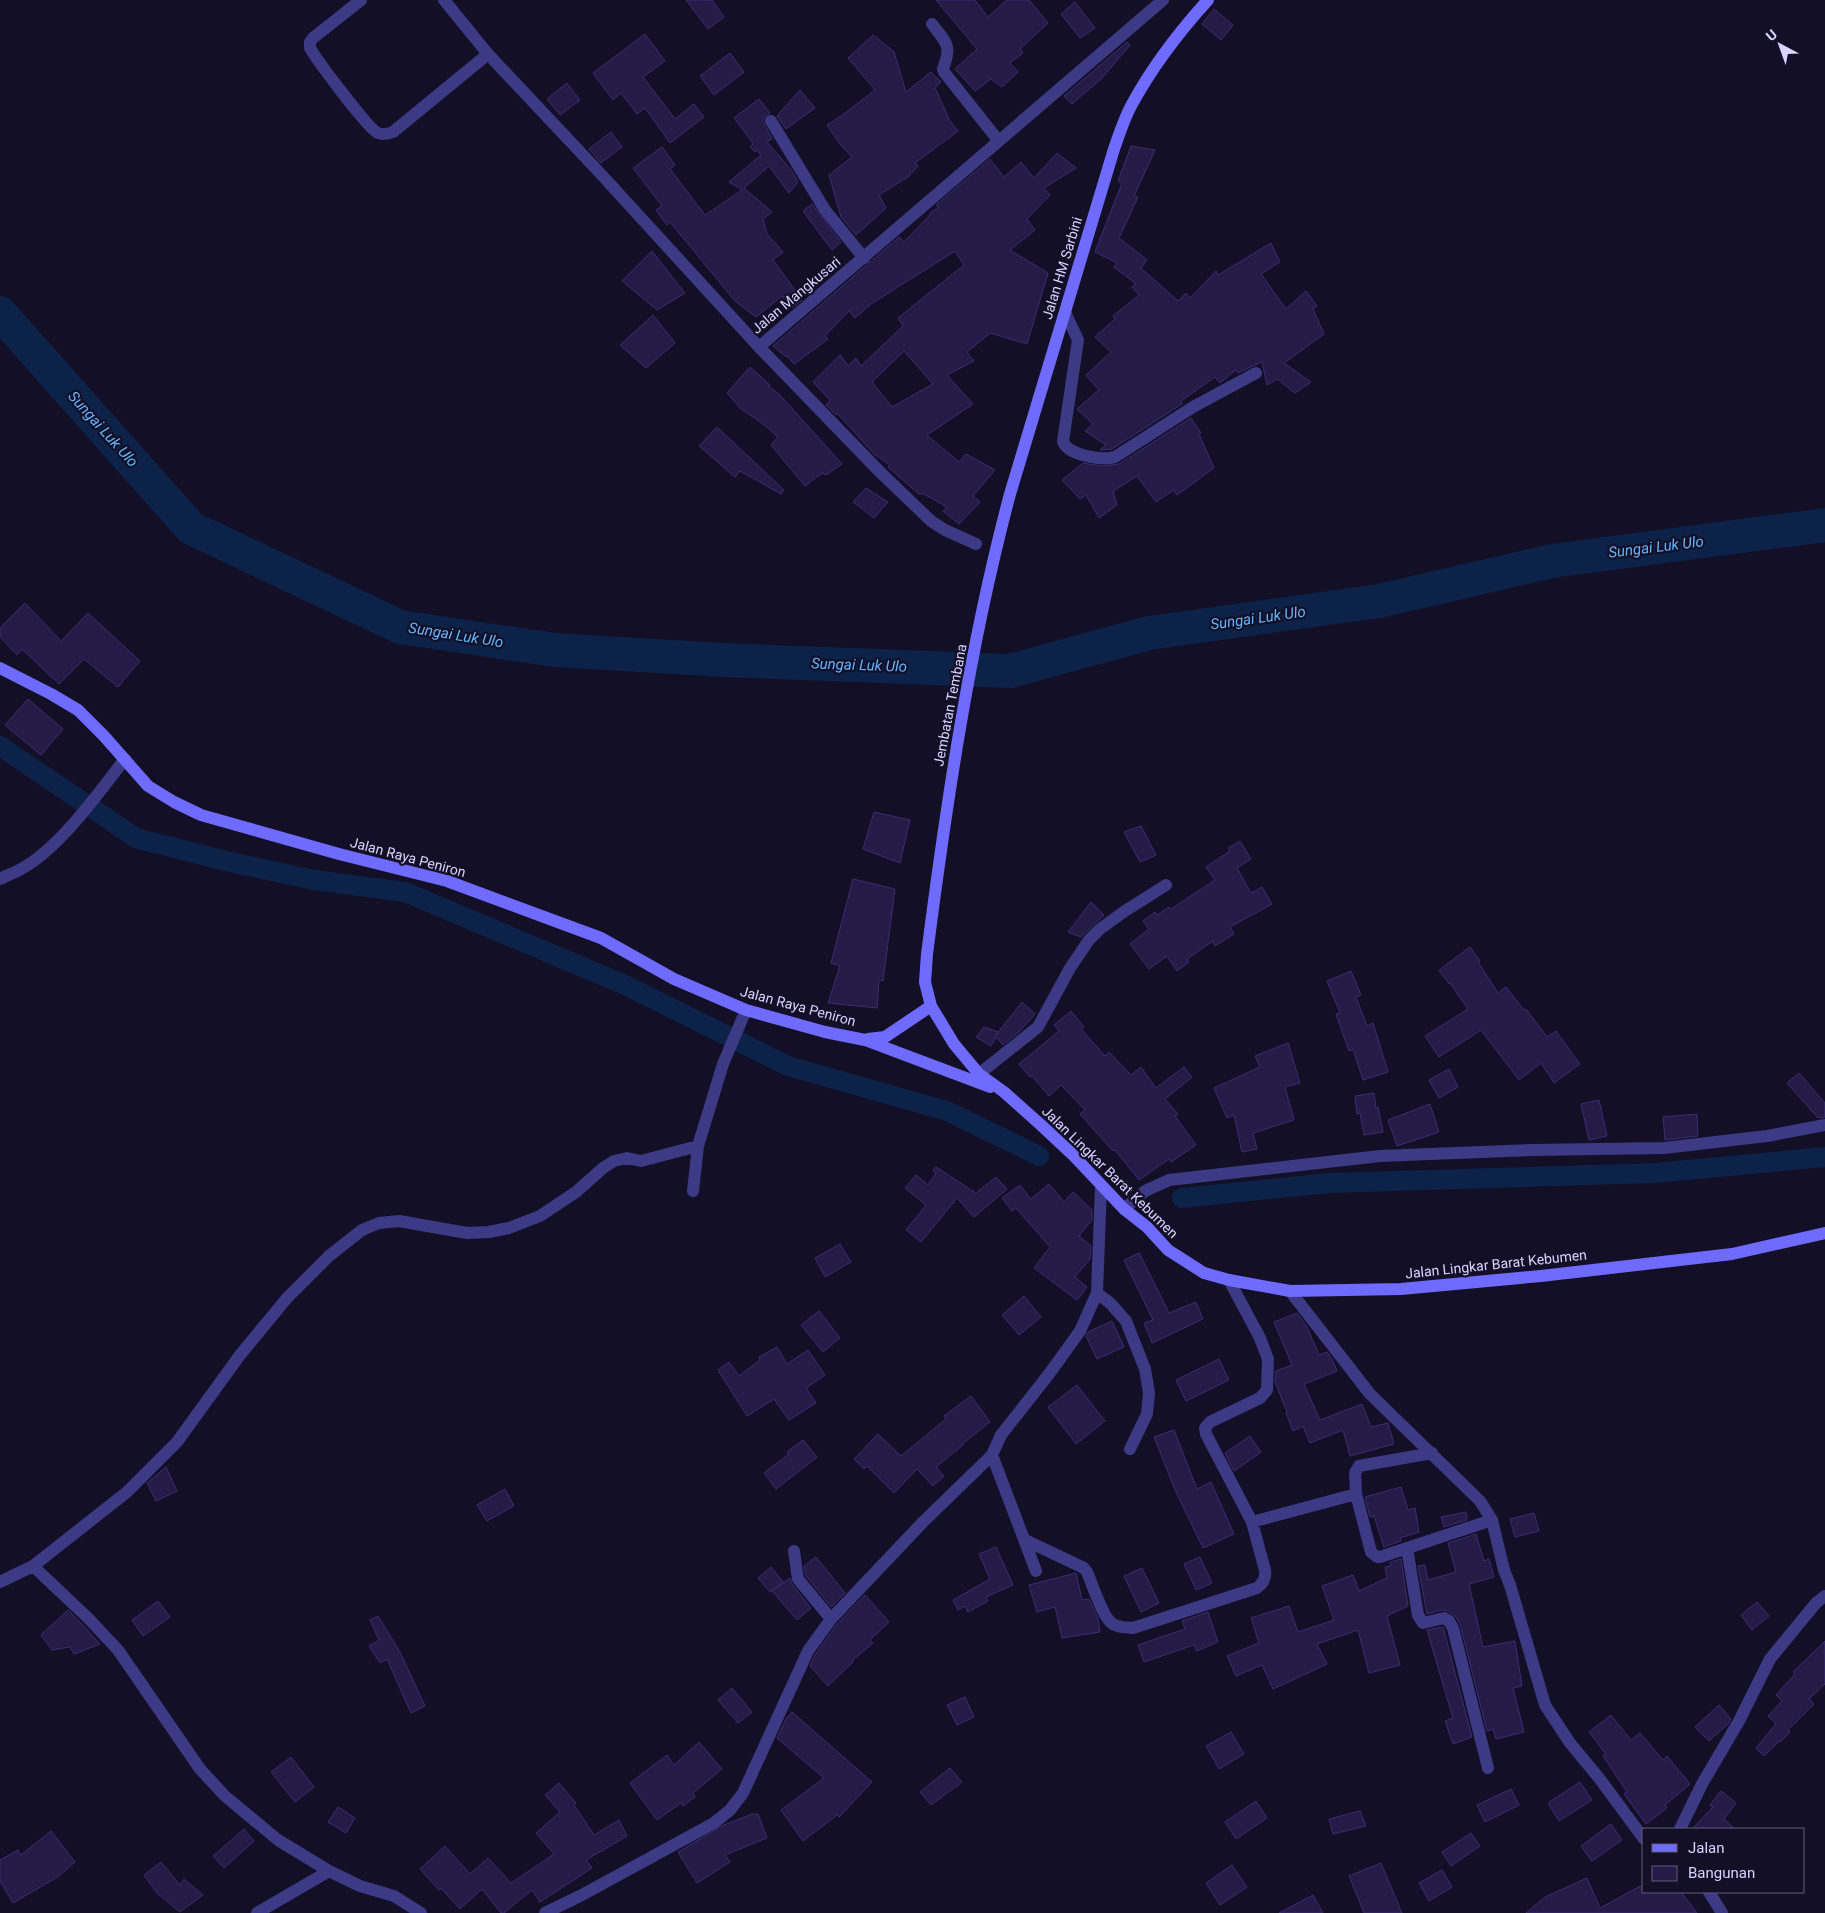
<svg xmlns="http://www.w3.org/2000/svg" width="1825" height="1913" font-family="Roboto,sans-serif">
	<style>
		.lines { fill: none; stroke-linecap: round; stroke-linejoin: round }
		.canal { stroke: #0c2248; stroke-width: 20 }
		.river { stroke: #0c2248; stroke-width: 34 }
		.building { fill: #241b47; stroke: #3b2d73; fill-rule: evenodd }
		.minor { stroke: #3d3a85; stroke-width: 12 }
		.tertiary { stroke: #3d3a85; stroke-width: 12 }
		.secondary { stroke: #6f6bff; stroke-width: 12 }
		.labels { text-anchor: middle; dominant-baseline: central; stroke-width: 4.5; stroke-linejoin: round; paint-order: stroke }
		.street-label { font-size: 14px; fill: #d9d4ff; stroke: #130f26 }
		.water-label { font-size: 15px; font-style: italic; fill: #62b6ff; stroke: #130f26 }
	</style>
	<rect width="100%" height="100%" fill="#130f26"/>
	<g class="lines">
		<path class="canal" d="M0,746l136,92 90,23 88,19 91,12 220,93 163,81 159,45 92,45
			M1182,1198l146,-15 327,-10 170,-16"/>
		<path class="river" d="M0,313l191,215 209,99 155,23 168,10 287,11 139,-38 230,-32 173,-40 273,-36"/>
	</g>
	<path class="building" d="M686,0h26l12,17 -16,12z
		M936,0h39l13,17 19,-17h22l19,23 -28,26 3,4 -13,10 8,9 -16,15 -11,-8 -16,12 -20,-22 22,-20z
		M1075,2l20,26 -15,10 -19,-24z
		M1214,9l19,16 -12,15 -19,-16z
		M645,34l20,27 -22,16 32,42 19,-15 10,13 -34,26 -25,-35 -8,6 -16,-21 -8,7 -20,-27z
		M873,35l21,17 12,40 25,-20 10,10 -6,6 15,33 8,10 -43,32 3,3 -10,11 -29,18 7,13 -30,27 -15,-18 -12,-42 23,-18 -12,-13 -13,-19 17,-11 31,-24 -27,-32z
		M1127,42l3,3 -28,33 -30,26 -8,-8z
		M730,53l14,19 -30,23 -14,-19z
		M567,83l13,17 -20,15 -13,-16z
		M800,90l15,18 -29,21 -9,-13z
		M759,99l11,14 -6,4 -1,4 9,18 -5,3 25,29 6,11 -9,11 -20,-27 -25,22 28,24 -9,7 4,15 16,18 -10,8 29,40 -10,8 -10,-12 -26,21 -21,-16 -65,-79 -3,3 -11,-15 6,-4 -29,-38 29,-21 13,18 -5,4 35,46 37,-25 -13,-8 32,-27 -4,-5 -2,2 -5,-5 3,-3 -3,-5 -16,-21z
		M611,132l11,15 -21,16 -12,-14z
		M1131,146l24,4 -21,46 4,1 -19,41 28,22 -6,8 37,33 8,-8 4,5 26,-27 2,4 53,-32 9,19 -19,12 25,35 20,-18 11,15 -4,3 11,25 -40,29 27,19 -16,11 -18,-14 -10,6 -5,-23 -24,11 -2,-3 -16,13 -5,-6 -34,24 1,3 -70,45 -12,1 6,-5 -21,-14 8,-7 -16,-15 22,-19 -13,-15 25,-23 -16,-15 20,-18 -2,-3 26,-21 -7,-8 4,-3 -22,-17 3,-4 -22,-11 27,-69 -4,-2z
		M1057,153l19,15 -32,20 6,7 -23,24 8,11 -25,20 38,23 -21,71 -37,-11 -23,19 7,9 -27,14 26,29 -46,31 32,27 7,-8 29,16 -22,26 7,6 -21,22 -16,-13 4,-4 -25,-14 -2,2 -32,-28 2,-2 -16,-11 -37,-41 -1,2 -10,-10 4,-5 -17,-18 27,-27 8,11 8,-8 5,8 42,-40 -5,-8 66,-53 -9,-14 -84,53 -16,14 -6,-7 -24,25 3,3 -34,25 -7,-8 -1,1 -13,-11 126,-109 5,5 26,-27 -1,-1 10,-7 -3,-2 54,-46 14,18 17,-15 13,16zM904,351l29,33 -41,23 -20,-25z
		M812,204l29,38 -9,8 -29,-39z
		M652,251l33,42 -28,17 -35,-29z
		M653,315l22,28 -29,25 -26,-23z
		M750,367l20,18 -2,1 12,9 62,69 -16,11 -4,-2 -17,13 -34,-41 7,-8 -11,-10 -27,-19 -13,-15z
		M1191,418l10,15 -2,1 15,34 -37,27 -3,-5 -18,12 -19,-26 -24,15 4,14 -18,13 -13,-23 -6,4 -18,-19 21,-17 19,3 17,-2z
		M717,427l67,63 -3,4 -41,-23 -5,6 -36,-31z
		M866,488l22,14 -14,16 -21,-16z
		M25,603l36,38 27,-28 52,48 -22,26 -34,-28 -25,25 -37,-35 -5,6 -17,-18v-9z
		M28,699l35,30 -22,26 -36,-30z
		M874,812l36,8 -10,43 -37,-14z
		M1141,826l15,29 -16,7 -16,-30z
		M1240,841l11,18 -14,9 14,25 11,-6 10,17 -42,23 4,7 -19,12 -2,-5 -26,18 2,3 -12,9 -10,-15 -18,13 -19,-25 19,-15 -6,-8 12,-9 2,3 12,-8 2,2 44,-29 -9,-13 24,-16 -2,-3z
		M853,879l42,10 -12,92 -4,-1 -2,28 -49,-5 12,-37 -9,-3z
		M1091,902l13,13 -23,22 -13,-5z
		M1470,947l10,14 -2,1 20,31 8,-6 18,23 2,-1 21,28 9,-6 24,33 -26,19 -13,-20 -22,17 -38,-50 -42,27 -14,-21 43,-27 -18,-26 -1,1 -10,-14z
		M1351,971l10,24 -5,2 11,29 6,-3 15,49 -25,8 -10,-31 -4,2 -13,-37 4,-1 -13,-32z
		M1022,1002l13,12 -15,17 -17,14 -7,-8 -5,9 -15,-9 8,-10 14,5 -2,3z
		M1071,1011l13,16 -3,2 24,27 4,-4 22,23 10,-8 15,21 28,-21 8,10 -27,22 13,15 -3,2 21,29 -25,17 -2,-3 -30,21 -24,-30 -2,1 -33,-37 5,-4 -24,-25 -12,11 -17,-20 -2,1 -11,-13 40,-33 -5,-6z
		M1288,1043l12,40 -15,4 9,33 -41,13 4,16 -15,3 -8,-37 -7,3 -13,-30 46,-21 -5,-11z
		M1449,1069l9,18 -19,11 -10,-18z
		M1799,1073l26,30v14l-7,1 -31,-35z
		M1374,1093l2,15 2,-1 5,25 -19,3 -4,-22 -3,1 -2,-18z
		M1599,1100l8,36 -18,4 -8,-36z
		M1430,1104l9,28 -42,14 -9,-26z
		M1697,1114l1,22 -33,4 -2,-23z
		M936,1167l40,26 20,-16 11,12 -33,28 -17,-19 -36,44 -15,-12 20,-25 -21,-17 11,-13 12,10 8,-12 -3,-3z
		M1049,1184l15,18 9,-10 19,18v10l-13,16 12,10 -1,13 -15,18 12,10 -10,13 -43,-32 16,-21 -34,-39 -4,3 -10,-13 18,-13 11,14z
		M840,1244l11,18 -26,15 -10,-19z
		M1139,1253l30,60 27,-11 7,17 -51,24 -8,-20 9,-3 -29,-60z
		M1024,1296l17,21 -22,18 -17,-20z
		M819,1311l21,27 -17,14 -22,-27z
		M1297,1313l10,14 12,28 8,-3 5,7 5,12 -33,13 16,36 42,-16 9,23 17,-4 6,21 -44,12 -7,-26 -33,13 -7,-17 -10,5 -7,-18 1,-1 -12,-30 1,-11 16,-6 -18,-43z
		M1112,1321l12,26 -27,12 -11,-23 2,-4z
		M777,1347l10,17 21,-14 17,25 -19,13 10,15 -27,17 -15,-21 -27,17 -29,-46 11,-8 10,14 21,-16 -1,-3z
		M1219,1359l10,21 -43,21 -10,-21z
		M1077,1385l28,36 -29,23 -28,-37z
		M971,1396l19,26 -28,22 1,1 -27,22 8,9 -11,10 -16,-17 -23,24 -27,-27 -3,3 -10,-10 24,-25 23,22 45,-37 -2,-3z
		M1174,1430l23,59 14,-7 23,52 -31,14 -28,-58 -21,-53z
		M1250,1436l11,16 -27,19 -9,-18z
		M803,1440l14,17 -41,32 -12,-16 25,-19 -2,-2z
		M166,1467l11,24 -21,10 -9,-18z
		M1401,1487l7,23 7,-2 4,24 -19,6 1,3 -17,6 -10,-31 -4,1 -5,-20z
		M505,1489l9,17 -27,15 -10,-16z
		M1466,1512l1,8 -23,7 -3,-10z
		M1534,1513l5,18 -24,6 -5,-18z
		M1476,1534l8,27 5,-2 5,18 -25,7 14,63 32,-6 7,45 -9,2 11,44 -28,7 -3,-10 -6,2 -27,-107 -4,-7 -8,-6 -6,-1 -15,4 -9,-48 7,-1 3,15 28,-8 -8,-29z
		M996,1547l17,38 -27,12 2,4 -20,11 -3,-6 -7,4 -5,-10 37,-21 -11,-25z
		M816,1557l29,36 -14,14 -25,-31 -2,-10z
		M1200,1557l12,26 -16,7 -12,-26z
		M1401,1559l7,47 -21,10 13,49 -31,8 -11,-43 -41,14 10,20 -54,25 -11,-24 -26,11 -9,-20 32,-13 -8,-25 38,-12 9,26 36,-12 -12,-34 31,-11 6,16 28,-13 -2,-11 6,-1 -1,-4z
		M771,1567l12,15 -13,10 -12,-14z
		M1142,1568l17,35 -18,9 -17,-36z
		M1076,1573l6,27 7,-1 9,19 2,14 -38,6 -7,-31 -18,5 -8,-27z
		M790,1578l2,6 19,24 -14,12 -25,-29z
		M865,1595l24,27 -19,18 3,3 -21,18 1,1 -25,24 -18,-20 5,-11 22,-31z
		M158,1601l12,16 -27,19 -11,-16z
		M1757,1602l12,14 -17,14 -11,-15z
		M68,1610l14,14 18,20 -26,10 -4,-7 -18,3 -11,-15z
		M1208,1612l10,30 -21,9 -3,-6 -50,17 -6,-17 47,-16 -3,-8z
		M378,1616l22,36 25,54 -14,7 -24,-54 -7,4 -11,-17 10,-6 -9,-20z
		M1443,1627l29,110 -19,7 -8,-23 8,-3 -26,-88z
		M1825,1641v43l-16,15 5,5 -26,26 2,2 -10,10 -1,-1 -15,15 -8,-8 20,-24 -8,-8 14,-15 -6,-6 19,-21 -2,-2z
		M732,1688l20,24 -14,11 -20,-23z
		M965,1697l9,20 -17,8 -10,-20z
		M1719,1705l12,14 -3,5 -19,17 -14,-14z
		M792,1712l80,70 -33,35 -2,-2 -34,26 -22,-31 43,-32 -47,-40 9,-19z
		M1611,1715l20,25 9,-7 23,27 4,-4 23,28 -25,21 2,3 -21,16 -22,-30 3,-2 -24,-36 3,-2 -17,-22z
		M1231,1732l13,22 -25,15 -13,-23z
		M699,1742l23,27 -29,24 2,4 -12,9 -2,-3 -24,17 -27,-37 37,-28 7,10z
		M291,1757l23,30 -19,15 -24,-30z
		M950,1768l12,14 -31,23 -11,-13z
		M1580,1782l12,18 -33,21 -11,-18z
		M559,1783l17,20 -2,2 20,30 25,-15 8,16 -41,24 6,8 -52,34 -8,-12 -28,23h-3l-19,-24 -22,20 -19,-21 -2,2 -19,-21 25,-23 25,28 18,-16 23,25 43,-29 -18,-21 24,-21 -15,-17z
		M1511,1789l8,16 -34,17 -8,-17z
		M1721,1791l15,12 -12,16 11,10h-43l21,-22 -3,-2z
		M1256,1801l11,17 -31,21 -11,-17z
		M338,1807l17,11 -9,15 -18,-11z
		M1360,1811l6,15 -33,8 -4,-15z
		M752,1814h6l9,24 -42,17 5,7 -33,21 -19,-31 46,-27z
		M1611,1824l11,16 -30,21 -11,-15z
		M244,1829l10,12 -30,27 -11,-12z
		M51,1831l24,31 -16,14 -46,27 -13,-22v-21l18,-10 3,5z
		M1471,1833l9,13 -29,20 -9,-14z
		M161,1862l19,23 4,-6 19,16 -23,17 -23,-19 -13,-18z
		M1381,1863l21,50h-38l-15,-37z
		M1232,1865l15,22 -27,18 -14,-22z
		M1442,1870l10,17 -23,14 -10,-18z
		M1587,1878l13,30 44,-24v8h37l16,21h-171l19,-16z
		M1313,1895l10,18h-44z"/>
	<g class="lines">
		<path class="minor" d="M361,0l-48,38 -3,4v6c6,11 59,82 68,85 5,2 10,1 15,-1l95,-78
			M932,24c15,20 20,21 11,45l1,3 54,68
			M771,121l54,89 39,48
			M1065,312l13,28 -15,101c3,14 40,20 52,16l78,-50 63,-34
			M759,347l120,124 52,50 14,9 31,14
			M0,879c7,-4 15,-6 21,-10 38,-20 78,-77 104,-110
			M979,1074l59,-47 32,-59 19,-28 11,-11 25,-18 41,-26
			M693,1191l5,-45 25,-82 23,-54
			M1124,1209l21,-18 24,-11 211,-24 153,-6 131,-2 103,-12 58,-11
			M1290,1291l80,103 110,107 12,19 12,50 6,15 35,120 25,38 29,35 45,61
			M1097,1293l13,10 16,18 19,48 4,24 -2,21 -17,35
			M992,1455l44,116
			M1356,1494l-1,-21 4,-7 73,-13
			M1252,1522l104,-28 15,58 6,5h3l112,-37
			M1025,1540l59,28 3,4c5,11 16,47 26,52 6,4 13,3 20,4l124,-40c6,-5 9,-9 8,-18l-13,-48 -46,-88 -1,-6 5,-6 50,-24 7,-8 1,-31 -8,-21 -31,-58
			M1407,1548l11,67 5,8 21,-5 5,3 4,7 35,140
			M794,1551l4,28 33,40
			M33,1566l55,52 30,32 82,119 25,27 53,44 51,31 31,15 34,10 27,17
			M0,1582l33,-16 94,-74 50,-50 63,-87 47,-57 42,-42 33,-26 17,-7 20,-2 68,12 22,-1 20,-4 31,-12 36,-24 27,-24 11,-7 13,-3 14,3 57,-15
			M1680,1829l22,-45 37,-63 31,-62 46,-56 9,-7
			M1709,1892l13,21
			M257,1913l72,-42
			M545,1913l35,-17 134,-73 16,-13 13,-17 65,-142 23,-32 92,-97 69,-67 9,-20 48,-61 31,-43 17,-38 4,-107"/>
		<path class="tertiary" d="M444,0l44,54 111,118 160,175 404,-347"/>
		<path class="secondary" d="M1208,0c-30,33 -56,67 -77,106 -7,13 -12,29 -17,43l-104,345c-40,150 -63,305 -83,460l-2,28 6,24 23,38 25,30 25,18 37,33 31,29 52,55 23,18 21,23 36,23 25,7 61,11 111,-2 140,-13 191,-22 93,-21
			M0,668l51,26 27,16 26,26 44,50 26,16 27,13 138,39 108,27 154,57 73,41 72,31 79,22 40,8 125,47
			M868,1039l17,-2 46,-31"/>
	</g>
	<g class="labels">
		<g class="street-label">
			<text transform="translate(1062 268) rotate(-73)">Jalan HM Sarbini</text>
			<text transform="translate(796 295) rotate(-40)">Jalan Mangkusari</text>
			<text transform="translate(950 705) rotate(-79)">Jembatan Tembana</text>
			<text transform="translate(408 857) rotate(15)">Jalan Raya Peniron</text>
			<text transform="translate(798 1006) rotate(15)">Jalan Raya Peniron</text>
			<text transform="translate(1110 1172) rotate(44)">Jalan Lingkar Barat Kebumen</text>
			<text transform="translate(1496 1264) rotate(-6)">Jalan Lingkar Barat Kebumen</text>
		</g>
		<g class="water-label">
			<text transform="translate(103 429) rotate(48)">Sungai Luk Ulo</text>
			<text transform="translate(1656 547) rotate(-7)">Sungai Luk Ulo</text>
			<text transform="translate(1258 618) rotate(-8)">Sungai Luk Ulo</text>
			<text transform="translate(456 635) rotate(9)">Sungai Luk Ulo</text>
			<text transform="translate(859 665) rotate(2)">Sungai Luk Ulo</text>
		</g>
	</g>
	<rect x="1642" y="1828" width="162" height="65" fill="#130f26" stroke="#625e7d"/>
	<rect x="1652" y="1844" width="25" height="8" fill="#6f6bff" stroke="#625e7d"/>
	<text x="1688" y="1853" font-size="15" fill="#d9d4ff">Jalan</text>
	<rect x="1652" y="1866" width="25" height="15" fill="#241b47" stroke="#625e7d"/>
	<text x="1688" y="1878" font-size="15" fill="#d9d4ff">Bangunan</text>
	<g transform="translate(1780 45) rotate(319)" stroke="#130f26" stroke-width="4" paint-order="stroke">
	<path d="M0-4L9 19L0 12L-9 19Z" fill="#d9d4ff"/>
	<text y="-8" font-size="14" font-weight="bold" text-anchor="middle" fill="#d9d4ff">U</text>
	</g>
</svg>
